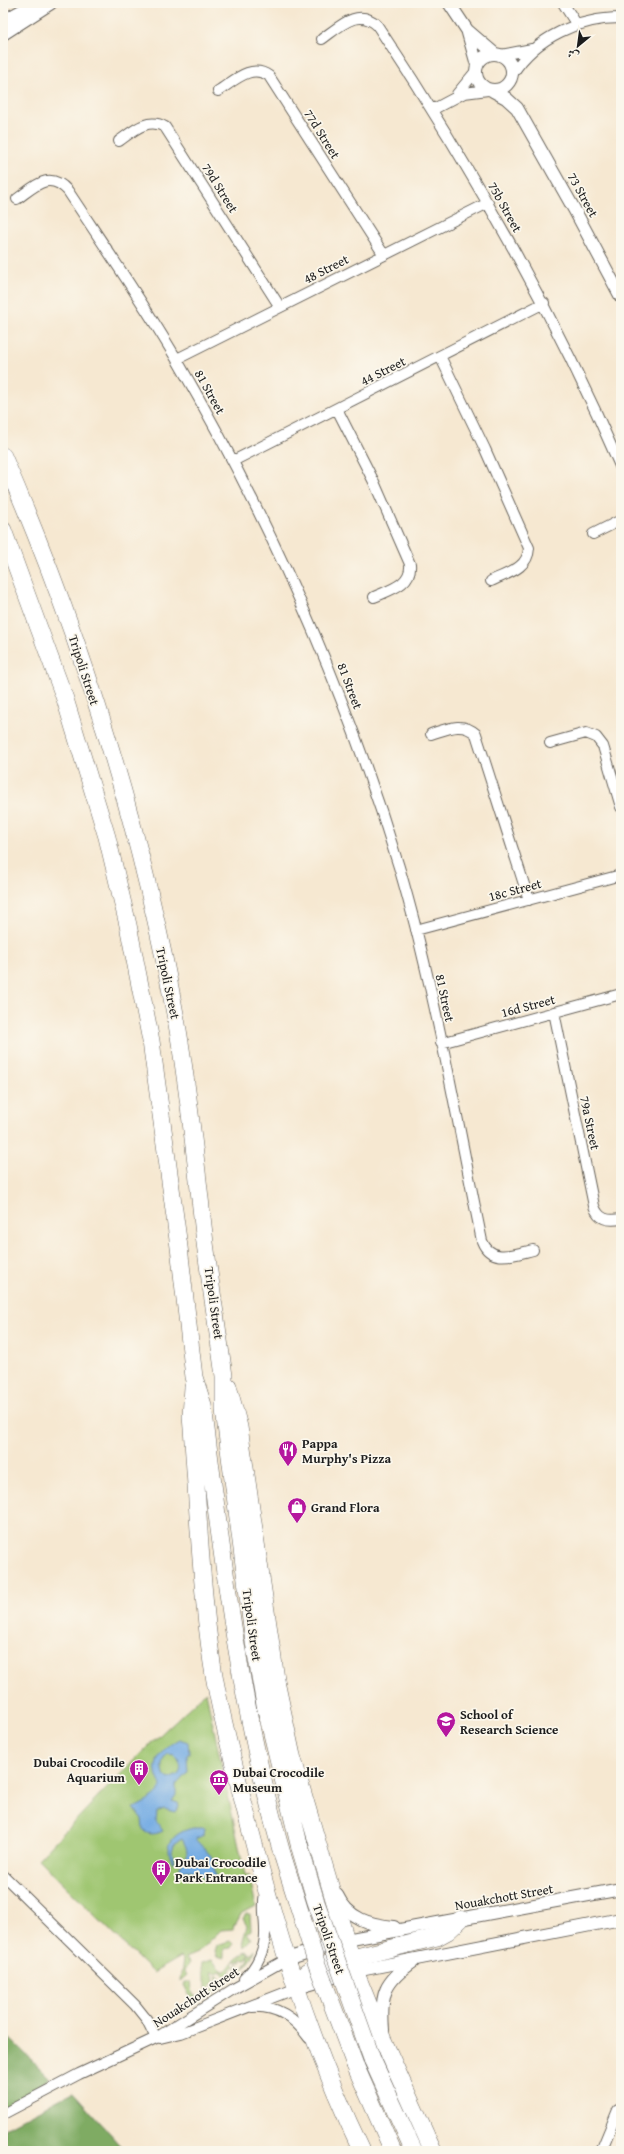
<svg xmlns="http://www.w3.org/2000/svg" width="624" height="2154" font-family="'Gentium Book Plus',Amiri,serif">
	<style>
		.green { fill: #9fc671; stroke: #5e7146 }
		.forest { fill: #7fab63; stroke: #4e6440 }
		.water { fill: #75ace3; stroke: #486480; fill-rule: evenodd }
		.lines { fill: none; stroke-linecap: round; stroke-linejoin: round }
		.minor-casing { stroke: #68635b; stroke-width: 12 }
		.tertiary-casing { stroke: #68635b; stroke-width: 14 }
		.motorway-casing { stroke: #68635b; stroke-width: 18 }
		.minor { stroke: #fff; stroke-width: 10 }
		.tertiary { stroke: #fff; stroke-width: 12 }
		.motorway { stroke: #fff; stroke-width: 17 }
		.motorway-bridge-casing { stroke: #68635b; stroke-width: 18; stroke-linecap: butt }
		.motorway-bridge { stroke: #fff; stroke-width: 17 }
		.labels { text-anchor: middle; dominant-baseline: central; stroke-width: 3.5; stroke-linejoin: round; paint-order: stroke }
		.street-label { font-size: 13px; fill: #1c1c1c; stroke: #fbf7ec }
		.poi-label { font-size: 13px; font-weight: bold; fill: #1c1c1c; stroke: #fbf7ec; text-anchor: start }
	</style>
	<rect width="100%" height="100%" fill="#fbf7ec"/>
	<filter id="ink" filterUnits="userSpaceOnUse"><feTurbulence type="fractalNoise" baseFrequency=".025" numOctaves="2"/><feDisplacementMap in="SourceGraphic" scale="8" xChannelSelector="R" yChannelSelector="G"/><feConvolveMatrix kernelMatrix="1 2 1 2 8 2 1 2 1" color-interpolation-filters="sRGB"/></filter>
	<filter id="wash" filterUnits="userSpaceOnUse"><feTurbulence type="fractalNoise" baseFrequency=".012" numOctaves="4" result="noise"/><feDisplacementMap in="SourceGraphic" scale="16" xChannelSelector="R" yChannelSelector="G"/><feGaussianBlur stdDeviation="0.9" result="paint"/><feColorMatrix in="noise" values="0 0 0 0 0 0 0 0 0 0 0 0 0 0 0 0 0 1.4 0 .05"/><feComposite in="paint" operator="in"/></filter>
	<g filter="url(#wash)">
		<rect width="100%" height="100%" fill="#f6e8d1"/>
		<path class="green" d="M206,1692l39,183h4l7,31 -15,8 -8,15 -12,1 -23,23 -12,5 3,5 -5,7 3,5 -7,6 3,-22 -2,-2 -28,16 -115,-114 107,-110z
			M247,1914h3l1,16 -4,3 4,7 -7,7 -1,-7 4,-14 -4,-7z
			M230,1941l3,3 -2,4 -7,1v9l-7,-2 -2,-5 2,-6z
			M255,1950c0,14 -44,48 -58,51l-6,-3 -7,-13 1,-3h6l2,12 2,3h5l4,-5 2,1 -2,3h2l7,-4 1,-6 5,-2 -3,-9h2l4,7 4,-4h5l7,-6v-10l3,6 3,-1 5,-8 -1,-3 4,-2z
			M246,1951l4,2 -4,6 -5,-1 1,3h-7l-2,3 3,2 -4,2 -2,7 -5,1 -4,-5 -5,2 -5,-1 4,10 -4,3 -3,5 -2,-1c1,-10 -6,-17 -4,-26l10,-3 10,10 4,1 10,-13z"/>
		<path class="forest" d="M3,2032l47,46 -20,16 -27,14z
			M73,2092l53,59h-123v-22z"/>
		<path class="water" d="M179,1739l9,3 1,11 -2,2 1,17 -12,13v10l-4,6 6,2 1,4 -3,5 -12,-3 -7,3 -1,9 7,10c-6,3 -15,5 -20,-1l-1,-11 -8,-11c8,-4 22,-10 26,-19 2,-3 0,-6 -1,-8 -10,-19 4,-33 20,-42zM168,1754l7,1c5,6 8,13 3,20l-9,4 -6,-5c-2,-8 -2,-14 5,-20z
			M193,1828h12l-1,7 -9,4 20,21 -1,10 2,7 -11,2c-5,-11 -16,-7 -25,-10v-4c10,-7 8,-16 2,-26l-8,5 -2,8 2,10 -1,1c-11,-19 2,-31 20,-35z"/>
	</g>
	<g filter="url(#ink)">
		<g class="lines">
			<defs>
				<path id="minor" d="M563,3l14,22
					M322,39c17,-12 36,-32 55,-14 94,141 177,288 244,443
					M501,55l31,-6
					M513,73c23,-36 66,-55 108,-55
					M218,91c16,-10 33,-28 51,-15l115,179
					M457,94l19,-23
					M432,110l32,-17 24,-3
					M119,141c14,-10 29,-24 46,-14l115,180
					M17,199c18,-13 32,-29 51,-8 37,56 75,111 109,169 93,160 168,329 222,507 36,122 57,249 83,374 9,23 33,13 51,9
					M440,356l45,93 44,99c-1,21 -22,25 -38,33
					M177,359l311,-156
					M337,409l37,73 36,82c2,21 -21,26 -36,33
					M233,461l311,-158
					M593,534l28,-14
					M431,734c16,-5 31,-13 45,0l53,166
					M550,743l36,-10 10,4 7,9 18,61
					M416,930l205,-55
					M554,1012l40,194c5,14 14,15 27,13
					M441,1043l180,-49
					M3,1875l132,130 12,15 9,18
					M244,1979c13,-12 22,-31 21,-49 0,-12 -3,-23 0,-35
					M252,2007c25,-2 43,11 57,31
					M160,2038l21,-5 116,-45
					M3,2114l76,-40 77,-36 79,-50 52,-29
					M601,2151l17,-41"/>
				<path id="tertiary" d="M449,3l18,27 28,24
					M3,21l33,-18
					M468,33l9,32
					M3,34l48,-31
					M476 72a18 18 0 1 1 36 0a18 18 0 1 1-36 0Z
					M493,91l13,7 11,10 57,101 47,88
					M337,1895c11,24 33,30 57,32
					M287,1959l59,-19 275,-51
					M297,1988l58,-17 266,-52
					M383,2030c-3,-36 1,-48 31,-69"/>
				<path id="motorway" d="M3,456c80,184 140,378 175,574 12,71 19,143 27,213 6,45 13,89 19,133v34l30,232 11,63 35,143
					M3,530l62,169 42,138 21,88 23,116 28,206 15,130 9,28c19,152 37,304 80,452
					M228,1386l11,41 38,259 15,70 63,215 28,69 50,111
					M193,1387l-2,29c7,82 9,166 21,247 7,47 20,92 31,138 30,120 65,238 119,350
					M297,1988l9,-15 10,-6 121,-30 11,-6 13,-12
					M372,2059l42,92
					M355,2065l38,86"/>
			</defs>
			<use href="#minor" class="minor-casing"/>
			<use href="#tertiary" class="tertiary-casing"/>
			<use href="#motorway" class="motorway-casing"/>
			<use href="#minor" class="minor"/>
			<use href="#tertiary" class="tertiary"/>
			<use href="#motorway" class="motorway"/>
			<defs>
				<path id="motorway-bridge" d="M300,1848l16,54 56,157
					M283,1857l33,105 39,103"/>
			</defs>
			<use href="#motorway-bridge" class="motorway-bridge-casing"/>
			<use href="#motorway-bridge" class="motorway-bridge"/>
		</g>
	</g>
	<defs>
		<symbol id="restaurant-pin" viewBox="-11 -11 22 30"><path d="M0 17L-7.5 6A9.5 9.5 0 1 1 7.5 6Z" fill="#b5179e" stroke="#fbf7ec"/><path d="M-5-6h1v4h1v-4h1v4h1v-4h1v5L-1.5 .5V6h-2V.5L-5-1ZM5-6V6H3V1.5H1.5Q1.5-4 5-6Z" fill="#fff"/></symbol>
		<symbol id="shop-pin" viewBox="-11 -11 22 30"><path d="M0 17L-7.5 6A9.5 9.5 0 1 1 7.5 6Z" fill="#b5179e" stroke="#fbf7ec"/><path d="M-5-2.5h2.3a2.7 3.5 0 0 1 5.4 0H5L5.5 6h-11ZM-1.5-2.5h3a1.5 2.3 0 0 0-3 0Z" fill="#fff"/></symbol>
		<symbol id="school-pin" viewBox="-11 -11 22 30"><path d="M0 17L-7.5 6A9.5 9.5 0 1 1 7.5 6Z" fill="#b5179e" stroke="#fbf7ec"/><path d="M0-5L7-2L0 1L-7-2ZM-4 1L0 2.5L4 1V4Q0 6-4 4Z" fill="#fff"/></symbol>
		<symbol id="building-pin" viewBox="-11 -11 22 30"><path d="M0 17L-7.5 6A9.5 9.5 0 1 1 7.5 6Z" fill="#b5179e" stroke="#fbf7ec"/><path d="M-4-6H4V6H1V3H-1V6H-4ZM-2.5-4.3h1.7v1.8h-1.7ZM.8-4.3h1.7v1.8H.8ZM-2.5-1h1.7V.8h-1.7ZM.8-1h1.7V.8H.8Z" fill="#fff"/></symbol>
		<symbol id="museum-pin" viewBox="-11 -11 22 30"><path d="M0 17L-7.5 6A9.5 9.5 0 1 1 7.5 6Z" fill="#b5179e" stroke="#fbf7ec"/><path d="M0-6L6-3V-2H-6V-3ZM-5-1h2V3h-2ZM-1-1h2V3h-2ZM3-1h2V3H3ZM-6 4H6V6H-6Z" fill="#fff"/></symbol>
	</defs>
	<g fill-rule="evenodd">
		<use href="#restaurant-pin" x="277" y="1439" width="22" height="30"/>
		<use href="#shop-pin" x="286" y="1496" width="22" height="30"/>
		<use href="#school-pin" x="435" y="1710" width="22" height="30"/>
		<use href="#building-pin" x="128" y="1758" width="22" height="30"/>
		<use href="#museum-pin" x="208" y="1768" width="22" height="30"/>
		<use href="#building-pin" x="150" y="1858" width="22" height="30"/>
	</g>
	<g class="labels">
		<g class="street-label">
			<text transform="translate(322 134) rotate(58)">77d Street</text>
			<text transform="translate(220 188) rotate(58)">79d Street</text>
			<text transform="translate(583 195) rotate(61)">73 Street</text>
			<text transform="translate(505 207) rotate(61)">75b Street</text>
			<text transform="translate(326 269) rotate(-27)">48 Street</text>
			<text transform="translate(383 371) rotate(-27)">44 Street</text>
			<text transform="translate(210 392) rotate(61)">81 Street</text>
			<text transform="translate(84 670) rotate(72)">Tripoli Street</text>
			<text transform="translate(350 686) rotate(69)">81 Street</text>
			<text transform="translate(515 890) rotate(-15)">18c Street</text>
			<text transform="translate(168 983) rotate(78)">Tripoli Street</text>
			<text transform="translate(445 998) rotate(78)">81 Street</text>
			<text transform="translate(528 1006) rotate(-15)">16d Street</text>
			<text transform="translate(590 1123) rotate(78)">79a Street</text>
			<text transform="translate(214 1303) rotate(82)">Tripoli Street</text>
			<text transform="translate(252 1625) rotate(82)">Tripoli Street</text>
			<text transform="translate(504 1897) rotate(-10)">Nouakchott Street</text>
			<text transform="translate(329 1939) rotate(71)">Tripoli Street</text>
			<text transform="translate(196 1997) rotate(-33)">Nouakchott Street</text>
		</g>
		<g class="poi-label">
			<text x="302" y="1443">Pappa<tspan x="302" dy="15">Murphy's Pizza</tspan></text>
			<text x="311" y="1507">Grand Flora</text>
			<text x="460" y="1714">School of<tspan x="460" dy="15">Research Science</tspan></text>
			<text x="125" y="1762" text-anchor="end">Dubai Crocodile<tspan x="125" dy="15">Aquarium</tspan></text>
			<text x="233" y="1772">Dubai Crocodile<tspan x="233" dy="15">Museum</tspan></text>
			<text x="175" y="1862">Dubai Crocodile<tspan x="175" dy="15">Park Entrance</tspan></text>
		</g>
	</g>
	<rect width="624" height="2154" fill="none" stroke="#fbf7ec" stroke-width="16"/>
	<g transform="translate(578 46) rotate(209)" stroke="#fbf7ec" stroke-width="3" paint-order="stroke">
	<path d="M0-3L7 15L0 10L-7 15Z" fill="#1c1c1c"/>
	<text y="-6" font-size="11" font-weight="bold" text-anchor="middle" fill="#1c1c1c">ش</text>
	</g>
</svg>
